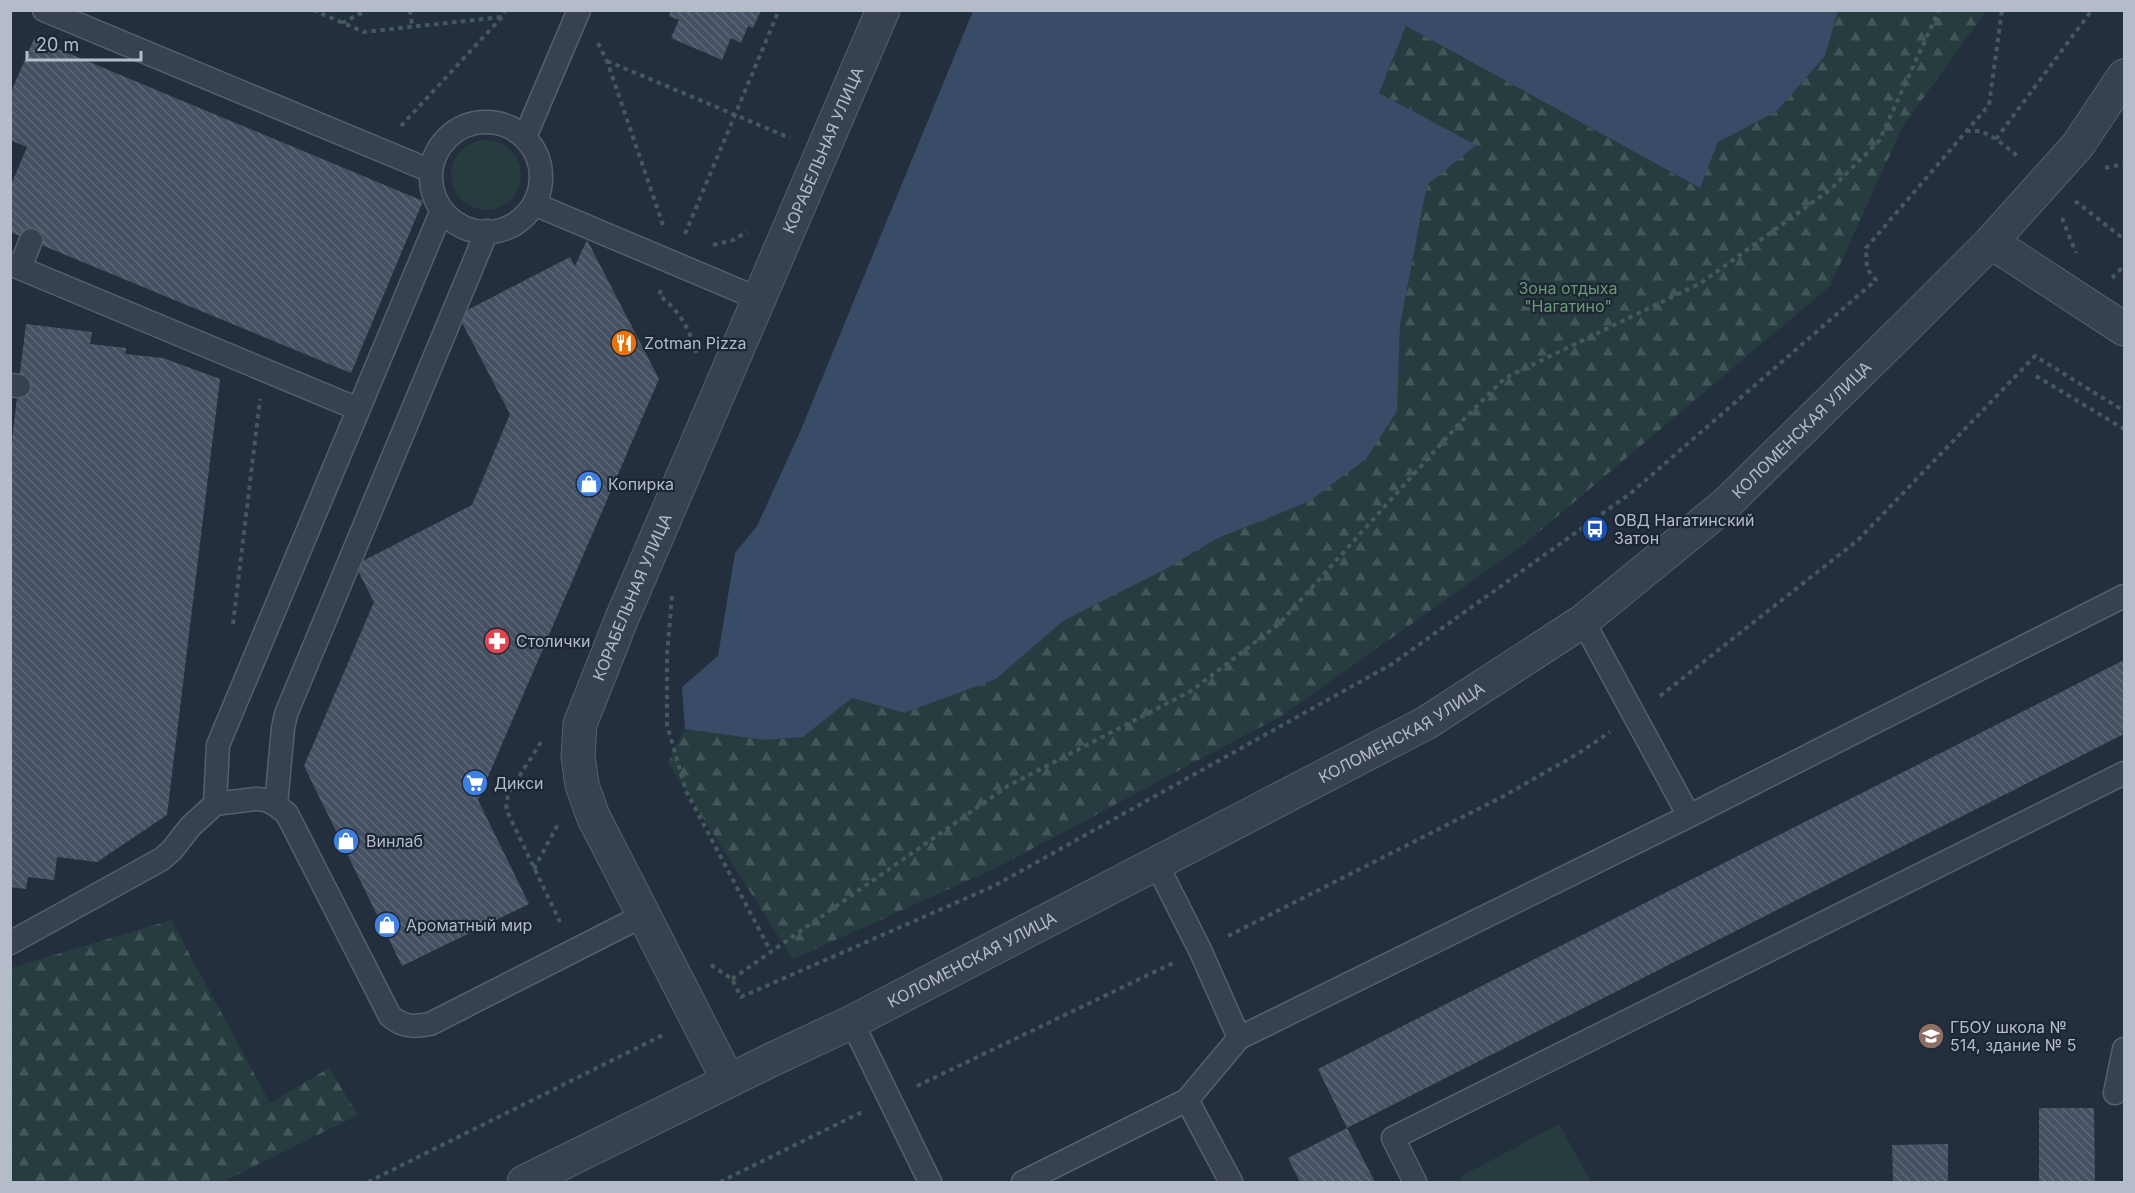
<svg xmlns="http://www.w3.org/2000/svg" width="2135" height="1193" font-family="Inter,sans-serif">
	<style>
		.green { fill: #263c3f }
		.forest { fill: url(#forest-firs) }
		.water { fill: #394c67 }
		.building { fill: url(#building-back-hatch) }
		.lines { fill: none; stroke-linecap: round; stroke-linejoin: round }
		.service-casing { stroke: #565f6c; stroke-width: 25 }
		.minor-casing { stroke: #565f6c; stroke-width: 35 }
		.tertiary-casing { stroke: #565f6c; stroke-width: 35 }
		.path { stroke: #44595c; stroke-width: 4; stroke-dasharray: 4.5 4.5; stroke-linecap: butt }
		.service { stroke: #38414e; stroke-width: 22 }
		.minor { stroke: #38414e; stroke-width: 33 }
		.tertiary { stroke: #38414e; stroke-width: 33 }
		.labels { text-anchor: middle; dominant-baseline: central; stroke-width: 4.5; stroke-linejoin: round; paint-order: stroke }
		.street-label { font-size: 16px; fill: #b4bcc9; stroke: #1d2633 }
		.park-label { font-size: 16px; fill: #6b9a76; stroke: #1d2633 }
		.poi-label { font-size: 16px; fill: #b4bcc9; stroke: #1d2633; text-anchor: start }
	</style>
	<defs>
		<pattern id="forest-firs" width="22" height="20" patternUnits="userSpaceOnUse" patternTransform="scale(1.5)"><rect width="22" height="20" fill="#263c3f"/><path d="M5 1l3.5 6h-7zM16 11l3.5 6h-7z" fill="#435659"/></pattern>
		<pattern id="building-back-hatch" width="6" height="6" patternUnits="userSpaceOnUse" patternTransform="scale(1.5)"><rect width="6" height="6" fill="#455162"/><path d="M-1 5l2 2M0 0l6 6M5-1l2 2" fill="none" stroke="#5d6877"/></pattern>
	</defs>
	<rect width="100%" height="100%" fill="#242f3e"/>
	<path class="green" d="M451 175a35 35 0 1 1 70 0a35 35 0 1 1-70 0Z
		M1559,1124l32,58h-128l-3,-5z"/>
	<path class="forest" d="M1838,11h148l-83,115 -73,160 -302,255 -245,174 -285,152 -205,92 -125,-196 17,-34 79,11 39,-3 49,-39 52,15 92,-34 67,-58 101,-51 52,-31 92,-37 89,-91 3,-86 27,-140 49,-40 -98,-52 28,-67 293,162 19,-46 58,-30 49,-56z
		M171,920l99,183 59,-35 29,47 -136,67h-211v-214z"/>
	<path class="water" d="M973,11v-1l865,1 -13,45 -49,56 -58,30 -18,46 -294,-162 -27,67 97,52 -49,40 -27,140 -3,86 -31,48 -58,43 -92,37 -52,31 -101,51 -67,58 -92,34 -52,-15 -49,39 -39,3 -79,-11 -3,-42 36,-31 17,-103 22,-27 43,-94z"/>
	<path class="building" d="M671,10h90l-8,18 -5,-2 -7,17 -10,-5 -9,22 -51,-22 8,-18 -10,-4z
		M34,39l389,162 -72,172 -341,-141v-45l17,-40 -17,-7v-46z
		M587,240l72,139 -181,421 51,104 -127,62 -98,-200 70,-164 -19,-37 117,-60 38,-91 -52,-99 112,-58 5,9z
		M26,324l66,8 -2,12 36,4 -1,6 38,4 57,21 -53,436 -70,47 -40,-5 -3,23 -26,-3 -2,12 -16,-2v-431z
		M2124,660v74l-777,394 -29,-59z
		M2039,1108h55l1,74h-56z
		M1347,1128l28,54h-75l-12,-24z
		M1948,1144v38h-55l-1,-37z"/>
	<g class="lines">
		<defs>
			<path id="service" d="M44,10l387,161
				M431 177a55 55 0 1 1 110 0a55 55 0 1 1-110 0Z
				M525,137l54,-127
				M534,204l225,95
				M10,264l348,145
				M20,268l11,-28
				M10,385l9,1
				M1583,621l106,195
				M215,804l3,-59 224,-535
				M276,805l7,-77 3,-14 201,-483
				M1156,863l44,87 39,88
				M10,943l152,-84 10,-9 18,-23 25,-23 41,-5 10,1 10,5 11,9 103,202c13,11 24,11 40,8l214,-109
				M852,1022l78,160
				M2115,1093l9,-44
				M1187,1100l44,82
				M1023,1182l164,-82 52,-62 450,-222 435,-220
				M1415,1182l-22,-44 731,-365"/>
			<g id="minor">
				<path d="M1991,242l133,87"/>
				<path id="s1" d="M728,1080l-135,-264 -11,-31 -4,-29 2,-32 42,-106 261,-608"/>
			</g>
			<g id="tertiary">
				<path id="s2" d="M524,1182l247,-122 81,-38 574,-299 157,-102 143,-117 187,-184 78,-78 87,-97 46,-69"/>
			</g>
		</defs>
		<use href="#service" class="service-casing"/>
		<use href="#minor" class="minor-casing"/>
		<use href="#tertiary" class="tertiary-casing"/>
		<path class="path" d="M313,10l51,22 138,-15
			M410,10l2,16
			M342,23l25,-13
			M598,43l9,18 56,164
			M607,61l183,77
			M401,126l101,-109 3,-7
			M1966,131h15l15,8 24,19
			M1996,139l96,-129
			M2105,168l19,-4
			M2075,201l49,38
			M2062,218l14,35
			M685,234l94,-224
			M713,245l20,-5 14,-8
			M2112,278l12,-12
			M661,290l-2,5c21,17 30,32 37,58
			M2036,376l88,53
			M672,596l-5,59v70l19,66 85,161
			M233,624l27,-225
			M1660,696l198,-156 177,-184 89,55
			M541,742l-33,52 -2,15 54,113
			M534,869l24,-45
			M1228,936l274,-139 77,-44 31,-21
			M711,965l21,14 9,18 253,-111 398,-222 239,-171 245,-213 -9,-11 -1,-21 123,-143 13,-95
			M732,979l276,-193 183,-95 88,-67 180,-200 46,-46 196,-95 130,-94 48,-48 60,-131
			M917,1086l256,-123
			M368,1182l297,-148
			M720,1182l142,-70"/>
		<use href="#service" class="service"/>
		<use href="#minor" class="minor"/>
		<use href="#tertiary" class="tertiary"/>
	</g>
	<defs>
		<symbol id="restaurant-disc" viewBox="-11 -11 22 22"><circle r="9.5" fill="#e8710a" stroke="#1d2633"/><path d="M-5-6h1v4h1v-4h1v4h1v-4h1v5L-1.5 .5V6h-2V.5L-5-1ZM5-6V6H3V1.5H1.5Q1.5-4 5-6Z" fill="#fff"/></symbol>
		<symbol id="shop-disc" viewBox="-11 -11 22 22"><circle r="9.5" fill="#3f7fe0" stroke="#1d2633"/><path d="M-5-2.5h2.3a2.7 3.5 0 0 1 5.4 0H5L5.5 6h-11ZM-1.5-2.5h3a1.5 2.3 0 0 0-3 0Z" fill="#fff"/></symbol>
		<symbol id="bus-disc" viewBox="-11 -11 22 22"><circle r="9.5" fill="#1a4fb4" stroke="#1d2633"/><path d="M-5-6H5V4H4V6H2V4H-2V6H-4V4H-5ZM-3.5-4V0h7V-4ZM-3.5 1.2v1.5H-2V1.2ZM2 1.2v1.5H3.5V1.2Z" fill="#fff"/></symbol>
		<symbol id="pharmacy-disc" viewBox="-11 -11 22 22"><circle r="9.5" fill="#e0444e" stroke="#1d2633"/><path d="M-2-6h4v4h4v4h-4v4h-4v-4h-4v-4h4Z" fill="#fff"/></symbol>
		<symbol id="supermarket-disc" viewBox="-11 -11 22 22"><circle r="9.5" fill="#3f7fe0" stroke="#1d2633"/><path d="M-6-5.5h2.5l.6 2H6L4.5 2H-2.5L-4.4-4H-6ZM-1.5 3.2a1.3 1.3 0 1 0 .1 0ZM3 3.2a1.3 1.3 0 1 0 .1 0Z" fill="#fff"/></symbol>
		<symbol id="school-disc" viewBox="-11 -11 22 22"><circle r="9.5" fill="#8d6e63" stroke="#1d2633"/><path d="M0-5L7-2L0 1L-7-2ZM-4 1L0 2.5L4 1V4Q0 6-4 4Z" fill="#fff"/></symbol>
	</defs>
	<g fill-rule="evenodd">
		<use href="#restaurant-disc" x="609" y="328" width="30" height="30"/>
		<use href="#shop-disc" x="574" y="469" width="30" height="30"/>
		<use href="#bus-disc" x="1580" y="514" width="30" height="30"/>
		<use href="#pharmacy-disc" x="482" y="626" width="30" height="30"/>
		<use href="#supermarket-disc" x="460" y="768" width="30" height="30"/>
		<use href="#shop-disc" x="331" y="826" width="30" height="30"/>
		<use href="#shop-disc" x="372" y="910" width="30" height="30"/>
		<use href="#school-disc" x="1916" y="1021" width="30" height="30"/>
	</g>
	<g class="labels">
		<g class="street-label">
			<text stroke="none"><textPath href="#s1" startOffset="1014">КОРАБЕЛЬНАЯ УЛИЦА</textPath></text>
			<text stroke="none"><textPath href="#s2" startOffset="1490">КОЛОМЕНСКАЯ УЛИЦА</textPath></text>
			<text stroke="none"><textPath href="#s1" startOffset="528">КОРАБЕЛЬНАЯ УЛИЦА</textPath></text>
			<text stroke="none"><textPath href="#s2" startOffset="986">КОЛОМЕНСКАЯ УЛИЦА</textPath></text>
			<text stroke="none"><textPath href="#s2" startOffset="500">КОЛОМЕНСКАЯ УЛИЦА</textPath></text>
		</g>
		<g class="park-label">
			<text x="1568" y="288">Зона отдыха<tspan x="1568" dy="18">"Нагатино"</tspan></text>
		</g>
		<g class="poi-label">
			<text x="644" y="343">Zotman Pizza</text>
			<text x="608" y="484">Копирка</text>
			<text x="1614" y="520">ОВД Нагатинский<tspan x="1614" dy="18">Затон</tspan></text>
			<text x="516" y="641">Столички</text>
			<text x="494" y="783">Дикси</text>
			<text x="366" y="841">Винлаб</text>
			<text x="406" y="925">Ароматный мир</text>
			<text x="1950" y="1027">ГБОУ школа №<tspan x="1950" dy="18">514, здание № 5</tspan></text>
		</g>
	</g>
	<rect width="2135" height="1193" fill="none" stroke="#b4bcc9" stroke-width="24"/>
	<path d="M27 51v9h114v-9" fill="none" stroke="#b4bcc9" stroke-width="3"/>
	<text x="36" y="51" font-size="18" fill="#b4bcc9" stroke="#1d2633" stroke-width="4.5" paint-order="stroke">20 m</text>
</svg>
